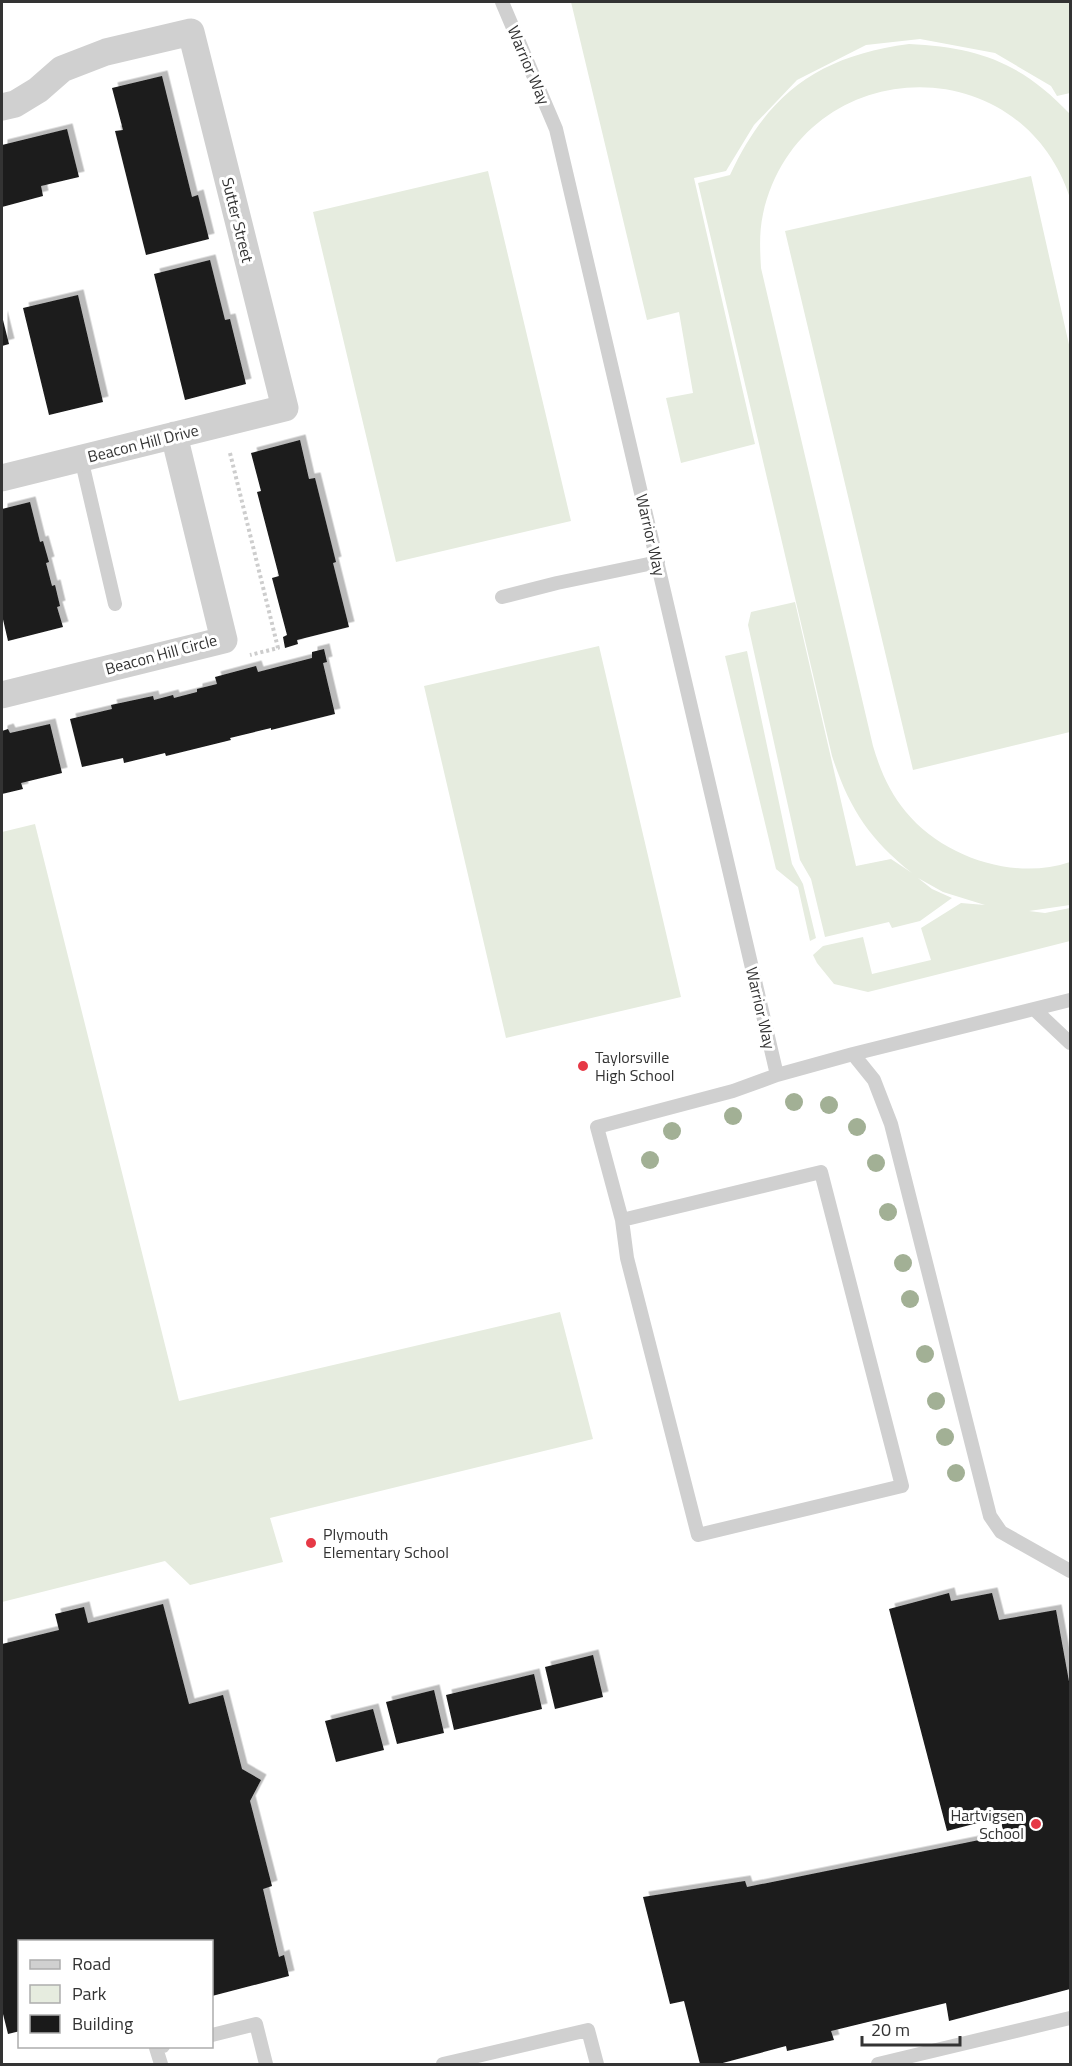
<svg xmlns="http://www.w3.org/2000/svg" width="1072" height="2066" font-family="'Titillium Web',sans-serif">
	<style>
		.green { fill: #e6ecdf }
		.building { fill: #1a1a1a; filter: url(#shadow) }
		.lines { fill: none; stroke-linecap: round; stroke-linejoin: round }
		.path { stroke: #cdcdcd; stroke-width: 4; stroke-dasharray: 3 3; stroke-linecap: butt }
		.service { stroke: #d0d0d0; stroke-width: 14 }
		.minor { stroke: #d0d0d0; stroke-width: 27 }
		.tree { fill: #a2b095 }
		.poi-dot { fill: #e63946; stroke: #fff; stroke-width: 2 }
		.labels { text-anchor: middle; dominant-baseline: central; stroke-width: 6; stroke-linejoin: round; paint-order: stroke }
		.street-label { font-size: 16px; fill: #333; stroke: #fff }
		.poi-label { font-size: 16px; fill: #333; stroke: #fff; text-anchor: start }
	</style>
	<defs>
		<filter id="shadow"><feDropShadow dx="5.5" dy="-5.5" stdDeviation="0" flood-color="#0004"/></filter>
	</defs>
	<rect width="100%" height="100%" fill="#fff"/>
	<path class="green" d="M571,2h499v91l-13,3 -6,-10 -56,-33 -75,-14 -54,6 -69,35 -43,45 -28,46 -32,7 61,266 -74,19 -15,-65 27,-5 -14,-81 -32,8z
		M909,44c69,3 113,19 161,70v84c-51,-156 -271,-144 -307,16 -4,18 -3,36 -2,54l112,478c7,24 17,47 33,66 37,45 108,69 164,50v43l-41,6 16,2 25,-5v33l-202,51 -34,-8 -17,-21 -4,-8 10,-9 40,-9 9,37 59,-14 -10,-32 40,-25 24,2 -42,-13 -25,-14 14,11 20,9 -32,23 -28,7 -3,-6 -64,15 -14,-58 -11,-19 -52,-235 3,-13 44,-10 61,264 35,-7 21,14c-43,-34 -63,-65 -80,-117l-134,-573 32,-8c38,-82 89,-119 179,-131z
		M488,171l83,350 -175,41 -83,-350z
		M1031,176l39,173v383l-157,38 -128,-539z
		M599,646l82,351 -175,41 -82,-352z
		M747,651l45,213 11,20 13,54 -6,3 -12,-54 -22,-18 -51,-213z
		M35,824l144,577 381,-89 33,127 -323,79 13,44 -93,23 -25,-24 -163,41v-770z"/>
	<path class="building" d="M162,76l30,121 6,-2 11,44 -63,16 -31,-124 8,-1 -11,-42z
		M67,129l12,48 -38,9 2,10 -41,11v-62z
		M210,260l15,60 5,-1 16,65 -61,16 -31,-126z
		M78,295l25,107 -54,13 -26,-107z
		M2,316l7,28 -7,2z
		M300,440l9,39 6,-1 21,84 -3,1 16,64 -52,13 1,4 -13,4 -2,-11 4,-2 -15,-57 7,-2 -22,-84 4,-1 -10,-38z
		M30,502l10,40 3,-1 6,21 -3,1 6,23 3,-1 5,21 -3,1 6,20 -55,14 -6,-26v-106z
		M324,649l3,13 -4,1 12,51 -64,16v-2l-41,10 1,2 -65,16 -1,-3 -41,10 -1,-5 -41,9 -12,-48 42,-10 -1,-4 42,-9 1,4 19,-5 1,3 23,-6v-3l20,-5 -2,-7 41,-11 2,6 54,-14v-6z
		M50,724l12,49 -41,10 2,6 -21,5v-63l6,-2 2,4z
		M949,1593l2,8 41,-8 7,27 57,-10 14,77v302l-121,32 -3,-18 -115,28 3,9 -47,11 -1,-5 -67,18h-19l-16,-63 -14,3 -27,-107 102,-16 2,6 257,-52 -4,-18 -53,14 -58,-222z
		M163,1604l26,100 34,-9 19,74 19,11 -11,21 22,85 -9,3 16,68 5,-2 5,21 -77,20v-54h-192v89l-12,3 -6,-24v-366l57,-14 -4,-16 29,-7 4,16z
		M593,1655l10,42 -48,12 -10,-42z
		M534,1674l8,35 -88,21 -8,-35z
		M434,1690l10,43 -47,11 -11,-42z
		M373,1709l11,41 -48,12 -11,-41z"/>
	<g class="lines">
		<path class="path" d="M230,453l48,195 -28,7"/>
		<path class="service" d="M502,2l54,127 221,946
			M81,458l34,146
			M502,597l55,-14 101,-21
			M1034,1009l36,34
			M853,1054l21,26 17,44 99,392 11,16 69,39
			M622,1220l199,-48 81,314 -204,49 -71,-277 -5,-38 -25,-93 136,-36 44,-16 76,-21 217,-54
			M212,2035l44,-11 10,40
			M469,2058l119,-28 9,34
			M161,2064l-5,-16 7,-2
			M443,2064l26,-6 2,6
			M878,2064l192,-46"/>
		<path class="minor" d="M2,107l13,-3 23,-14 24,-21 44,-17 85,-20 94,376 -283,70
			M2,695l222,-55 -50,-205"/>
	</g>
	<g class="tree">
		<circle cx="794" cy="1102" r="9"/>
		<circle cx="829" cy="1105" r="9"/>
		<circle cx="733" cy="1116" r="9"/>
		<circle cx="857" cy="1127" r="9"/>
		<circle cx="672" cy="1131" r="9"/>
		<circle cx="650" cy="1160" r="9"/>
		<circle cx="876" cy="1163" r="9"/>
		<circle cx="888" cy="1212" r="9"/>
		<circle cx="903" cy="1263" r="9"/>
		<circle cx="910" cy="1299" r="9"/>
		<circle cx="925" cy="1354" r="9"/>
		<circle cx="936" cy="1401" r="9"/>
		<circle cx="945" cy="1437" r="9"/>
		<circle cx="956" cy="1473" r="9"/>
	</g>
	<g class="poi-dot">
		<circle cx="583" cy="1066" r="6"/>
		<circle cx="311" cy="1543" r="6"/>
		<circle cx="1036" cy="1824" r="6"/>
	</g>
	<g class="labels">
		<g class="street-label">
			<text transform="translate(529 65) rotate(67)">Warrior Way</text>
			<text transform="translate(238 220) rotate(76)">Sutter Street</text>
			<text transform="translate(143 443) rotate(-14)">Beacon Hill Drive</text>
			<text transform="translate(651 535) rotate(77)">Warrior Way</text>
			<text transform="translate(161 654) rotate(-15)">Beacon Hill Circle</text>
			<text transform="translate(761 1008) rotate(77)">Warrior Way</text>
		</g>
		<g class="poi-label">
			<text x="595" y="1057">Taylorsville<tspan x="595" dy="18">High School</tspan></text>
			<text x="323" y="1534">Plymouth<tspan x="323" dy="18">Elementary School</tspan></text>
			<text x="1024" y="1815" text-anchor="end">Hartvigsen<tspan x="1024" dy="18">School</tspan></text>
		</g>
	</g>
	<rect width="1072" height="2066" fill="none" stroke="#333333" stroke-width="6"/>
	<rect x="18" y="1940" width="195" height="108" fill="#ffffff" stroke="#adadad" stroke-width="1.5"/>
	<rect x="30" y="1960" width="30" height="9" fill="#d0d0d0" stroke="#adadad" stroke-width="1.5"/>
	<text x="72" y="1970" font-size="18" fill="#333333">Road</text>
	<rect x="30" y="1985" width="30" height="18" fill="#e6ecdf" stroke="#adadad" stroke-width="1.5"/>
	<text x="72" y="2000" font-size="18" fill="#333333">Park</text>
	<rect x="30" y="2015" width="30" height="18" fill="#1a1a1a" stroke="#adadad" stroke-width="1.5"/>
	<text x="72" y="2030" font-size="18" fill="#333333">Building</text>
	<path d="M862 2036v9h98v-9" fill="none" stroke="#333333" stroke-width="3"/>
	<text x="871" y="2036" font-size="18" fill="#333333" stroke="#ffffff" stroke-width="4.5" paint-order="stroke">20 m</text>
</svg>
